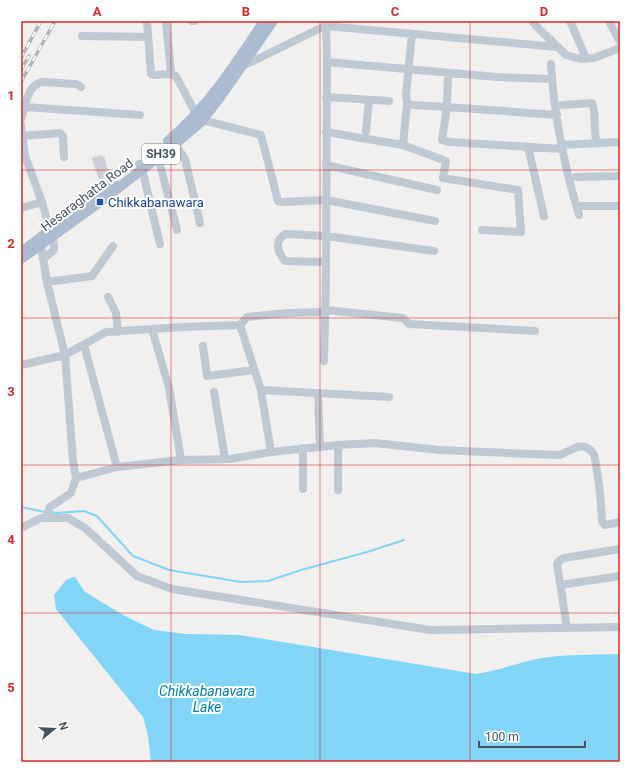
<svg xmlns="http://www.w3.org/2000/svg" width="641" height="783" font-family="Roboto,sans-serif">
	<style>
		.water { fill: #82d5f6 }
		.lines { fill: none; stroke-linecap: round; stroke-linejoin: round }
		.stream { stroke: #82d5f6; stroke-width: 2 }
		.building { fill: #cbced5; stroke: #d3d5dc }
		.minor { stroke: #bfc9d3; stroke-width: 8 }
		.major { stroke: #acbcd1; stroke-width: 10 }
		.rail-casing { stroke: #b1b4bb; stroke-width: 3.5 }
		.rail { stroke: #fff; stroke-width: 2; stroke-dasharray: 6; stroke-linecap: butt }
		.grid { fill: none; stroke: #d62828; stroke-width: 1; stroke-opacity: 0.55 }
		.transit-dot { fill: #1a4fb4; stroke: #fff; stroke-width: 1.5 }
		.labels { text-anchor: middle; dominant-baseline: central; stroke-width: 4; stroke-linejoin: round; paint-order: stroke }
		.shield { fill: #fff; stroke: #7d858f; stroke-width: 1 }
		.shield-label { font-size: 12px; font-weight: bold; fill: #45515f }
		.street-label { font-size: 13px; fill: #45515f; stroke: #fff }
		.transit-label { font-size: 13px; fill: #164399; stroke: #fff; text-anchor: start }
		.water-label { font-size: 14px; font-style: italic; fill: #017eaf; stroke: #fff }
		.neatline { fill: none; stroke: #d62828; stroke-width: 1.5 }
		.grid-label { font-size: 13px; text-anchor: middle; font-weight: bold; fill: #d62828 }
	</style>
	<rect width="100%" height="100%" fill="#f2efef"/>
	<path class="water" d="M73,577h2l10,15 40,24 29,14 32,4 54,1 236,39c21,-3 44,-12 66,-16 26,-4 52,-3 78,-4v108h-469l-3,-26 -5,-19 -87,-108 -2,-14 12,-15z"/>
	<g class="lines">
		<path class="stream" d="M21,507l24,5
			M50,512l7,1 27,-2 13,5 36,40 36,14 72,12 27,-1 33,-11 66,-18 37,-12"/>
	</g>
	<path class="building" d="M101,155l1,2h2l5,19 -10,3 -7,-21z"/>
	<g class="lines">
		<path class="minor" d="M147,21l4,53 3,1 17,-1
			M166,21l5,53 5,2 20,38
			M192,21h3
			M532,21l5,6 29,28 15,4 13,-1 26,-10
			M570,21l16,37
			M609,21l11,21
			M412,34l-6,61 1,8 6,2 34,2 1,-34
			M82,36l66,1
			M327,62l170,15 55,2
			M551,64c3,53 13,101 28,151
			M241,67l94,-46
			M326,97l63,4
			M562,105l30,-2 2,7 2,33
			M25,107l115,8
			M557,115l-110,-8 -5,33 8,2 112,7
			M21,119c5,-12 5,-33 21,-37l34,2 5,3
			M202,120l59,15 17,66 3,1 45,-2 109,21
			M21,125l4,31 17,46 12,43v5l-11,9
			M366,131l3,-31
			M326,132l77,13 4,-42
			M22,136l38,-3 3,3 1,21
			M175,144l10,15 15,64
			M403,145l43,16 -3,17 75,12 3,42 -39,-2
			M561,145l59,-3
			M528,147l16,69
			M158,157l19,73
			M139,164l3,5 18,75
			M326,165l111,25
			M576,177l44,-1
			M577,206h43
			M21,208l21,-6
			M40,240l7,42 18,73 41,-23 77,-5 57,-2 21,65 10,62
			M326,262l-41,-1c-7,-8 -12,-21 1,-27l40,2 108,15
			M47,282l45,-6 21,-30
			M108,297l8,16 2,19
			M325,310l78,8 6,6 126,7
			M240,325l7,-8 41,-4 37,-1
			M152,329l17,59 12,72
			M84,345l33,122
			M203,346l4,30 47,-6
			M324,361l2,-84 1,-215 -1,-36 231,21
			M21,365l44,-10 8,106 3,17 41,-11 64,-7 49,-1 41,-7 67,-7 37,-2 64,7 119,5c9,-1 18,-11 27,-8 4,1 7,4 9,8 2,5 2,11 3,16 3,16 4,33 5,50l3,4 15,-3
			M261,390l128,7
			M214,392l11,67
			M318,393l2,54
			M338,445v45
			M303,489v-41
			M46,518l4,-11 21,-14 5,-15
			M21,528l20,-10h27l17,10 52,48 35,13 258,41 190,-3
			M560,585l60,-9
			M567,628l-10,-64 2,-3 5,-3 56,-9"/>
		<path class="major" d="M168,141c39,-33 68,-77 96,-120
			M21,252l93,-69
			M21,259l79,-57 75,-58 26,-22 20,-26 52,-75"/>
		<defs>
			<path id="rail" d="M21,58l20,-37
				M21,70l8,-14
				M21,82l34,-61"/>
		</defs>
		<use href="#rail" class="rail-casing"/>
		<use href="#rail" class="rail"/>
	</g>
	<path class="grid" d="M171,21v741M320,21v741M470,21v741M21,170h599M21,318h599M21,465h599M21,613h599"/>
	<rect class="transit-dot" x="96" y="198" width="8" height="8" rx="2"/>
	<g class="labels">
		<rect class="shield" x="142" y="144" width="38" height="20" rx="3"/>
		<g class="shield-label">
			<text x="161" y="154">SH39</text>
		</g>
		<g class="street-label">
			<text transform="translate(87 195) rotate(-37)">Hesaraghatta Road</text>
		</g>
		<g class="transit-label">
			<text x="108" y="202">Chikkabanawara</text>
		</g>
		<g class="water-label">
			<text x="207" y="691">Chikkabanavara<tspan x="207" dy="16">Lake</tspan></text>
		</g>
	</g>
	<rect width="641" height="783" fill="none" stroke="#ffffff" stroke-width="44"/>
	<g transform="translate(54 729) rotate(72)" stroke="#ffffff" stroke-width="3" paint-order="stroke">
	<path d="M0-3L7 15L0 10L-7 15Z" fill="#45515f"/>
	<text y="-6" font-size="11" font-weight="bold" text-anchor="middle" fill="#45515f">N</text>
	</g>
	<path d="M479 741v6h106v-6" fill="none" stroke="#45515f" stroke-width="2"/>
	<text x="485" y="741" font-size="12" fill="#45515f" stroke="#ffffff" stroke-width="3" paint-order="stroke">100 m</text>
	<rect x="22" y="22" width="597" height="739" class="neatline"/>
	<g class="grid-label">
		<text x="97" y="16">A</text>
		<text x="246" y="16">B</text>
		<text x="395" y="16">C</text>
		<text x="544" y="16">D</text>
		<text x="11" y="100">1</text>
		<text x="11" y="248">2</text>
		<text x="11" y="396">3</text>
		<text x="11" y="544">4</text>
		<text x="11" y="692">5</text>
	</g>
</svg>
